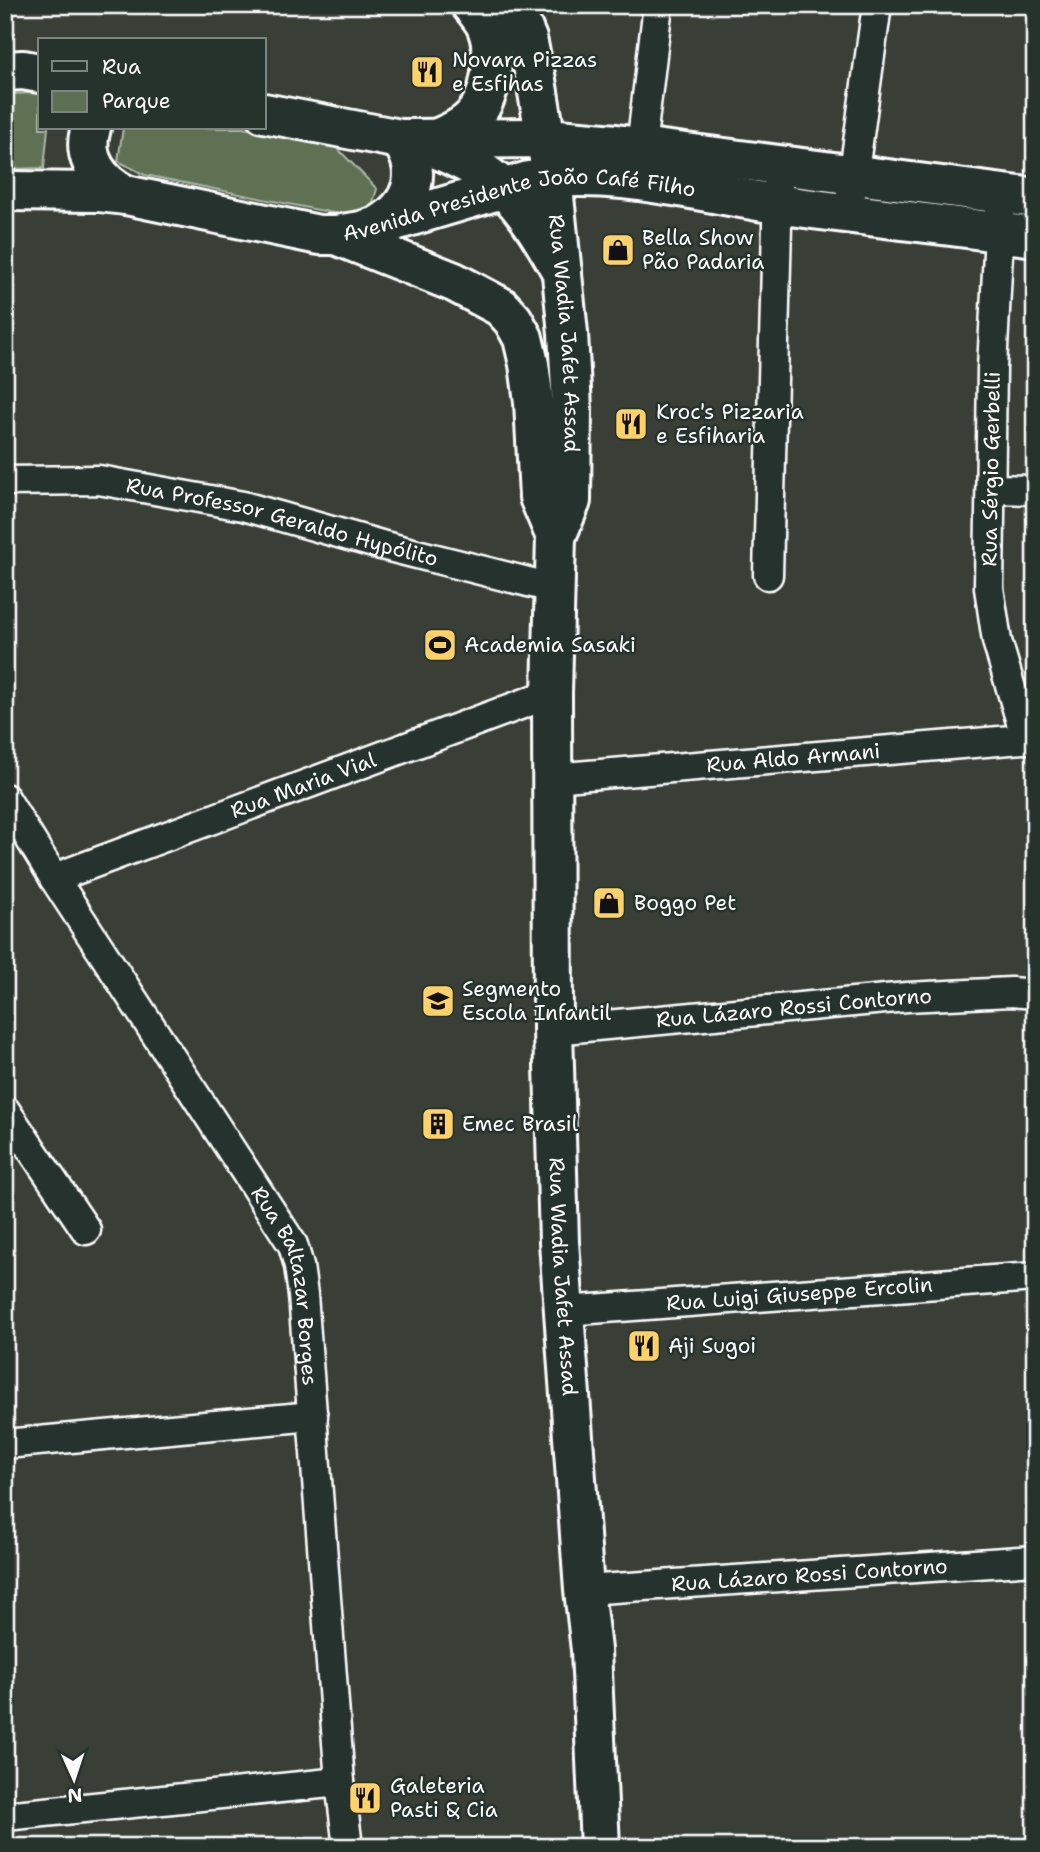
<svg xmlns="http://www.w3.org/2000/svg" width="1040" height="1852" font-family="'Shantell Sans',sans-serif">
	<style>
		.green { fill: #5e7053; stroke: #aeb8a9; stroke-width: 2 }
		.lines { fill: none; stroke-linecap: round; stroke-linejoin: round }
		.street-casing { stroke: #fff; stroke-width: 33 }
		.secondary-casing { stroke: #fff; stroke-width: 44 }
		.primary-casing { stroke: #fff; stroke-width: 44 }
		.street { stroke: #26332d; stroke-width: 28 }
		.secondary { stroke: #26332d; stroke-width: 38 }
		.primary { stroke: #26332d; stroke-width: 38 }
		.labels { text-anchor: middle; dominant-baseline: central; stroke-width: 5; stroke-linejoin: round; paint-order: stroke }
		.poi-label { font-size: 21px; fill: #fff; stroke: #26332d; text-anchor: start }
		.street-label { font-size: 21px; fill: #fff; stroke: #26332d }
	</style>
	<rect width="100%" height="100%" fill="#393f37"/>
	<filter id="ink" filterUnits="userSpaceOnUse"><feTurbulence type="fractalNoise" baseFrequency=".0143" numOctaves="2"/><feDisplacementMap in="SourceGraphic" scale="14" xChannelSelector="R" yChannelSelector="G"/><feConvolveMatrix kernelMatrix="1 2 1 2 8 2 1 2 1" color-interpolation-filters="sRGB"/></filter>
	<g filter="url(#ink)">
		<path class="green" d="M40,93v35h8l-4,40 -39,1v-75z
			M123,128h120l93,19 41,42 -5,16 -24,11 -203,-41 -27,-14z"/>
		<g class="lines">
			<defs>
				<g id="street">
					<path d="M641,147l17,-142"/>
					<path d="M851,193l26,-188"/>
					<path d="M1000,214l-8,154 -3,220 8,53 29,98"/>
					<path id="s1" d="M5,481l94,-1 144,26 138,39 175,44"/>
					<path d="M991,489l44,1"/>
					<path d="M768,575l10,-389"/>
					<path id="s2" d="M552,778l483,-40"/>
					<path id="s3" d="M5,798l49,80 239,367 6,21 4,29 37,487 8,65"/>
					<path id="s4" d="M54,878l498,-185"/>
					<path id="s5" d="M553,1030l354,-33 104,-5 24,2"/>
					<path d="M5,1110l81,120"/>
					<path id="s6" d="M564,1311l471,-34"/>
					<path d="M5,1444l308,-28"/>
					<path id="s7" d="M584,1590l451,-30"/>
					<path d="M5,1816l335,-34"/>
				</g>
				<g id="secondary">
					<path id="s8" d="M513,5l14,34 9,41 16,97 16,156 4,76 -1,92 -15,36"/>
					<path d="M434,140c13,-6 28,-11 38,-22 20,-20 25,-64 15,-90 -3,-8 -10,-16 -16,-23"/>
					<path id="s9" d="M336,235l118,47 47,25 12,13 10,18 6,26 5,38 5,95 17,40 -4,156 1,337 6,212 25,348 7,60 9,197"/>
				</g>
				<g id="primary">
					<path d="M5,71l18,-1 17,3"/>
					<path d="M264,113l136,26 146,-1 70,6 419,54"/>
					<path d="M91,128c-10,30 9,55 35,67"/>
					<path d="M425,143c20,10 41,18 59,30 37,25 57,62 78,99"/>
					<path id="s10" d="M5,191l94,1 27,3 193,40h17l25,-4 168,-50c81,-14 167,11 247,23 86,12 173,21 259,33"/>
					<path d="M381,224c32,-20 43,-52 19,-85"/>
				</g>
			</defs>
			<use href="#street" class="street-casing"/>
			<use href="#secondary" class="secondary-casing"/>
			<use href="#primary" class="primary-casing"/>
			<use href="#street" class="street"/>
			<use href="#secondary" class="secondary"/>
			<use href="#primary" class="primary"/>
		</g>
	</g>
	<defs>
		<symbol id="restaurant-square" viewBox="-11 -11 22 22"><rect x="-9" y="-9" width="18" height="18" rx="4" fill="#ffd166" stroke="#26332d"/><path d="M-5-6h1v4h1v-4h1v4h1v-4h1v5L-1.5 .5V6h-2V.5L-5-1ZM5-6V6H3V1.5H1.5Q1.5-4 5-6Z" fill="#111"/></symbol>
		<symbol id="shop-square" viewBox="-11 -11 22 22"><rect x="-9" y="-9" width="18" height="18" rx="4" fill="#ffd166" stroke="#26332d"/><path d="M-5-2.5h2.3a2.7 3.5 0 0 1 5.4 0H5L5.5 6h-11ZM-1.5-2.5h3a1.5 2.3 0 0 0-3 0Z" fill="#111"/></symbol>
		<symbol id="stadium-square" viewBox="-11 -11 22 22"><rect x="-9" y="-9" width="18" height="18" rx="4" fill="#ffd166" stroke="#26332d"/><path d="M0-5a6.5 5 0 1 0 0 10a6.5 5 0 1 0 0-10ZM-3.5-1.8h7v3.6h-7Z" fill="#111"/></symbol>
		<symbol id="school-square" viewBox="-11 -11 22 22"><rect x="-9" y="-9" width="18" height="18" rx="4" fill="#ffd166" stroke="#26332d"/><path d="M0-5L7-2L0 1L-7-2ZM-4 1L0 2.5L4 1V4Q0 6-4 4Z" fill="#111"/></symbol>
		<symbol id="building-square" viewBox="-11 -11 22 22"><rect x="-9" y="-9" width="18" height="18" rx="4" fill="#ffd166" stroke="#26332d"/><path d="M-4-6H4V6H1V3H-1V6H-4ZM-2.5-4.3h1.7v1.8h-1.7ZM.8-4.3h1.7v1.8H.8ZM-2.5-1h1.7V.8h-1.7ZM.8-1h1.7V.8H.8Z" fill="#111"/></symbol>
	</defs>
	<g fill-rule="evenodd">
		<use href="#restaurant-square" x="408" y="53" width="38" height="38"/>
		<use href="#shop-square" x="599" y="231" width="38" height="38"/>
		<use href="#restaurant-square" x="612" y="405" width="38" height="38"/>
		<use href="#stadium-square" x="421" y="626" width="38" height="38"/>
		<use href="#shop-square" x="590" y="884" width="38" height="38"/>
		<use href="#school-square" x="419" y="982" width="38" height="38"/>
		<use href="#building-square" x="419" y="1105" width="38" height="38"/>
		<use href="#restaurant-square" x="625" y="1327" width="38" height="38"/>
		<use href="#restaurant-square" x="346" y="1779" width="38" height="38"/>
	</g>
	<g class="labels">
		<g class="poi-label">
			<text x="452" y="60">Novara Pizzas<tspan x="452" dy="24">e Esfihas</tspan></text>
			<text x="642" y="238">Bella Show<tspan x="642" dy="24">Pão Padaria</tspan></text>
			<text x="656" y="412">Kroc's Pizzaria<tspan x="656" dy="24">e Esfiharia</tspan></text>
			<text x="464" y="645">Academia Sasaki</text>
			<text x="634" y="903">Boggo Pet</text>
			<text x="462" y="989">Segmento<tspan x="462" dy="24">Escola Infantil</tspan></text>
			<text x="462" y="1124">Emec Brasil</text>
			<text x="668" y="1346">Aji Sugoi</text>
			<text x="390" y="1786">Galeteria<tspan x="390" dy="24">Pasti &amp; Cia</tspan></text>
		</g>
		<g class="street-label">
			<text stroke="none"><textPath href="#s10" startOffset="523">Avenida Presidente João Café Filho</textPath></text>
			<text stroke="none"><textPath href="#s8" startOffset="334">Rua Wadia Jafet Assad</textPath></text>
			<text transform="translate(991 469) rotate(-89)">Rua Sérgio Gerbelli</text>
			<text stroke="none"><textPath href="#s1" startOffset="282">Rua Professor Geraldo Hypólito</textPath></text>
			<text stroke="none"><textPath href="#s2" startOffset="242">Rua Aldo Armani</textPath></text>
			<text stroke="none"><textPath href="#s4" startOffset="266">Rua Maria Vial</textPath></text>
			<text stroke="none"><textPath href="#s5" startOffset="242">Rua Lázaro Rossi Contorno</textPath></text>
			<text stroke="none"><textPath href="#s9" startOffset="1162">Rua Wadia Jafet Assad</textPath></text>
			<text stroke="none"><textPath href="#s3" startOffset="569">Rua Baltazar Borges</textPath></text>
			<text stroke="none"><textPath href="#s6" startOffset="236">Rua Luigi Giuseppe Ercolin</textPath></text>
			<text stroke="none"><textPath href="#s7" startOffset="226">Rua Lázaro Rossi Contorno</textPath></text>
		</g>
	</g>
	<rect width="1040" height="1852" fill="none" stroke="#26332d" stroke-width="28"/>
	<rect x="14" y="14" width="1012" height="1824" fill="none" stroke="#fff" stroke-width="2.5" filter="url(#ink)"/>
	<rect x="38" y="38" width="228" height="91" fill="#26332d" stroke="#7d8581" stroke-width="2"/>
	<rect x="52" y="61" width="35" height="10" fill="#26332d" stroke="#7d8581" stroke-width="2"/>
	<text x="102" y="74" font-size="21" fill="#ffffff">Rua</text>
	<rect x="52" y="91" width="35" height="21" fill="#5e7053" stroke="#7d8581" stroke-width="2"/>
	<text x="102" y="108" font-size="21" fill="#ffffff">Parque</text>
	<g transform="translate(74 1779) rotate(177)" stroke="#26332d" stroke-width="5" paint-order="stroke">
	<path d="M0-5L12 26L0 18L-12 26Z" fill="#ffffff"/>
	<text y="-10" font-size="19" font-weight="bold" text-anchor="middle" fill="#ffffff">N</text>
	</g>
</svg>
